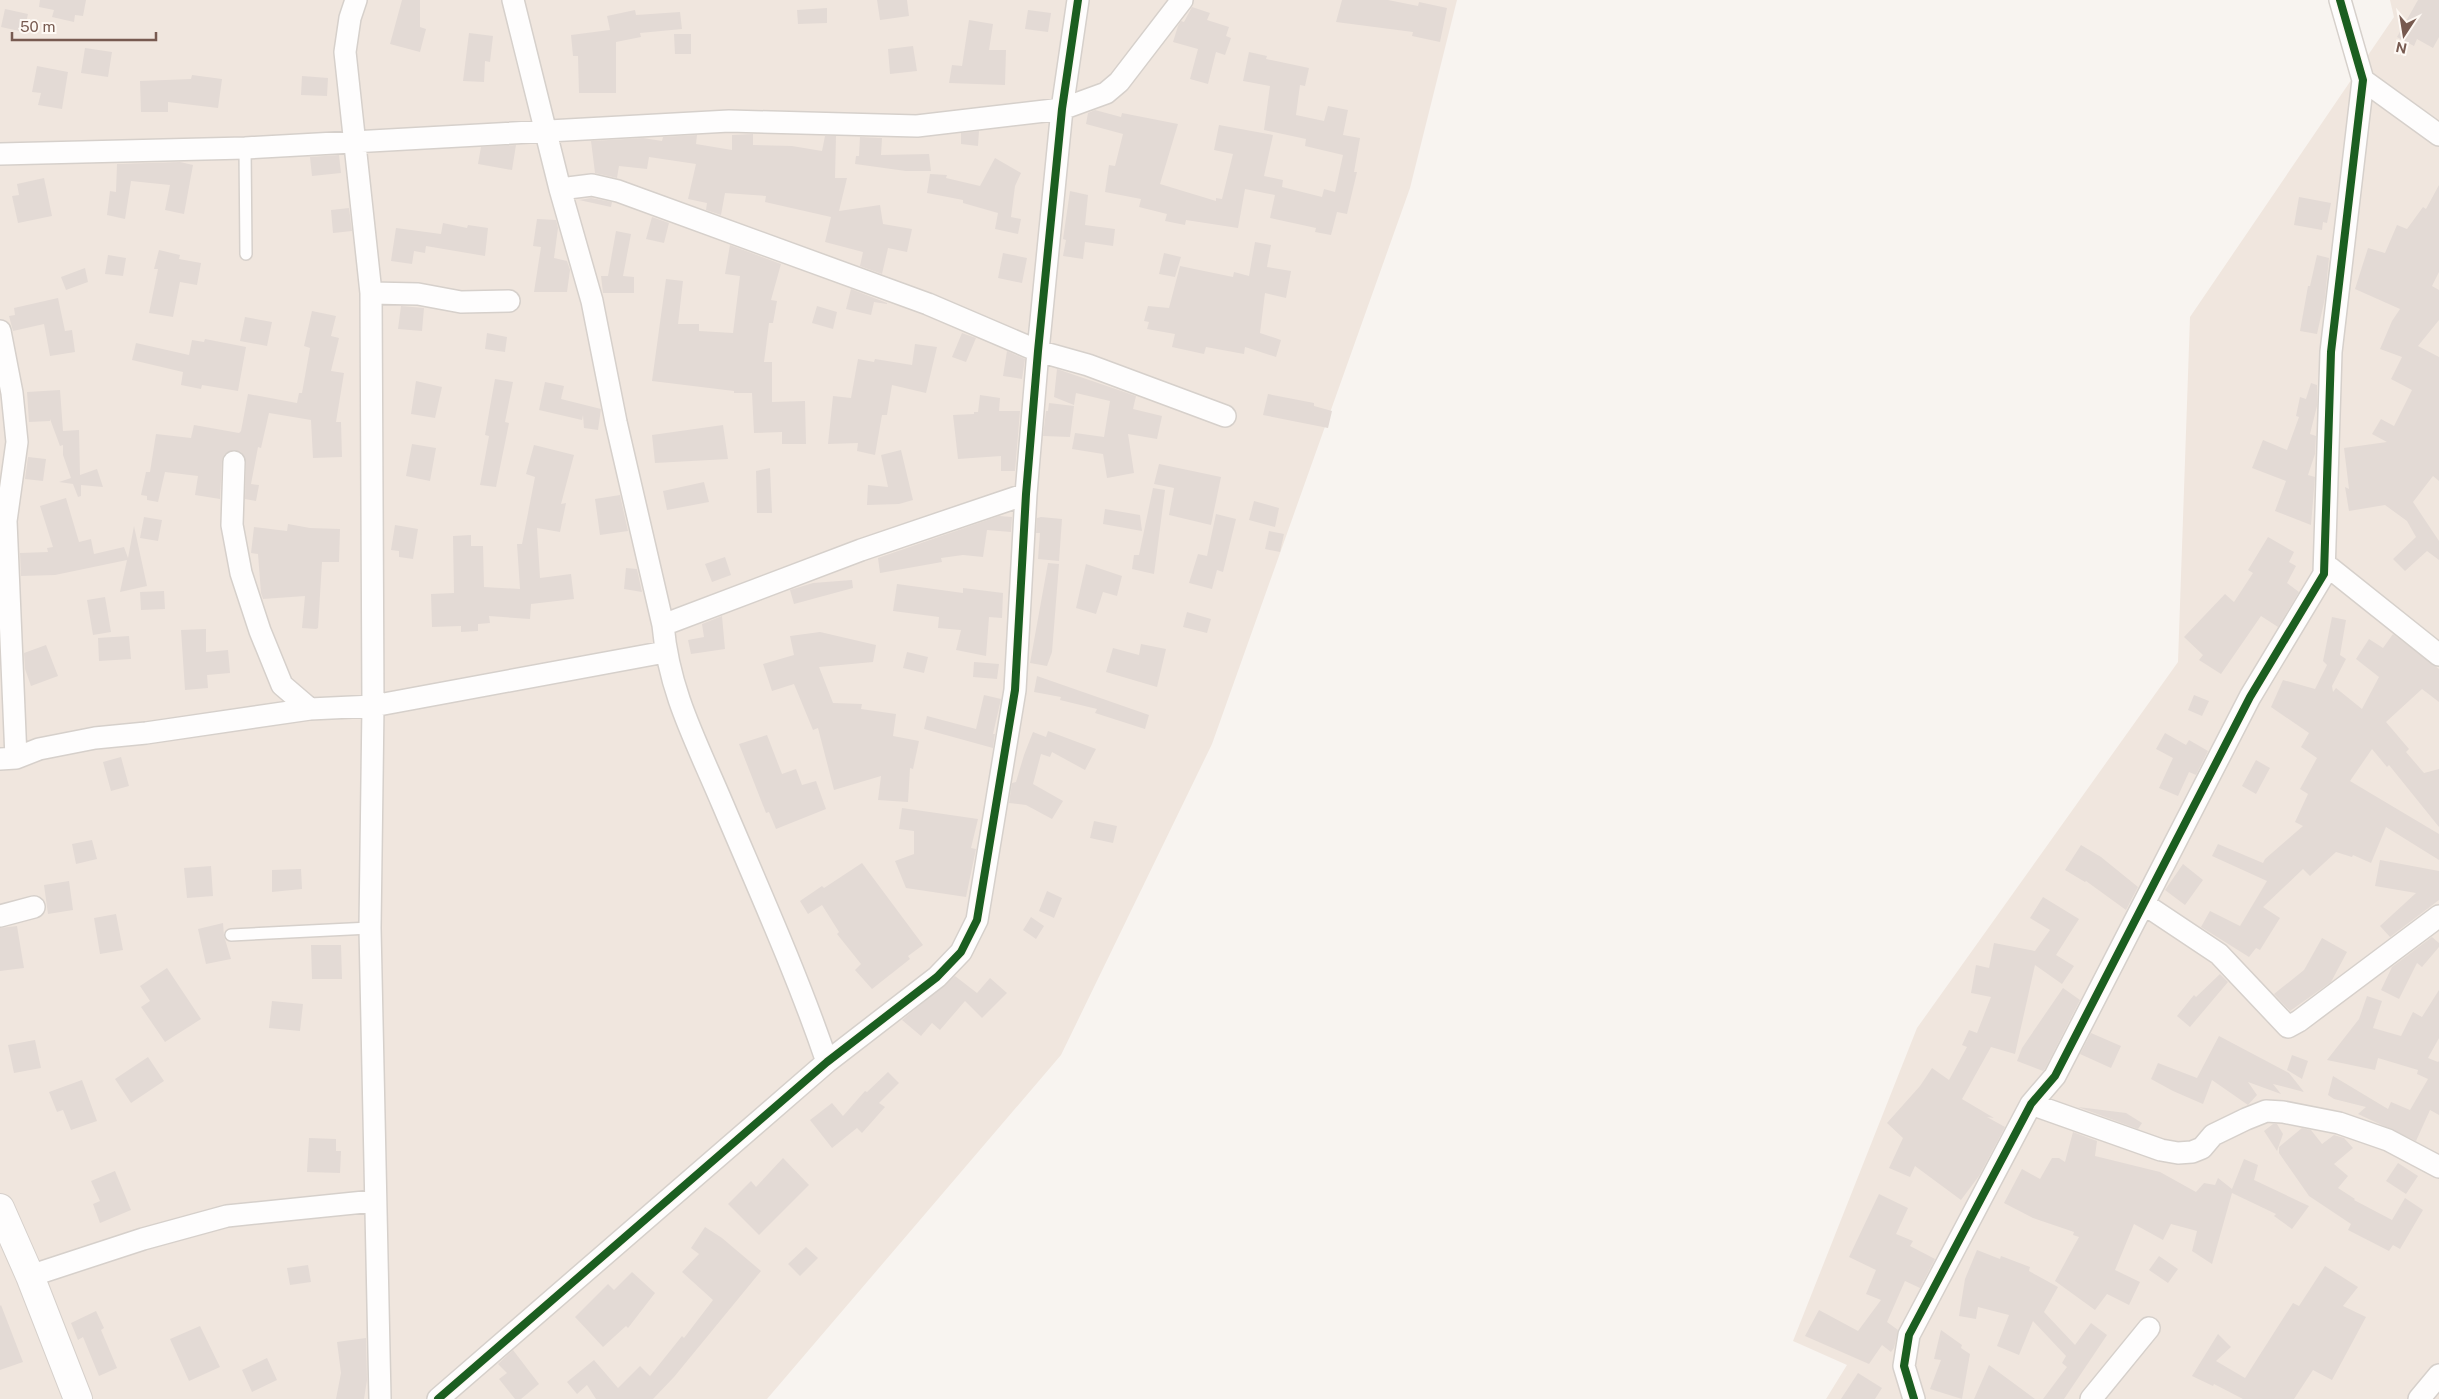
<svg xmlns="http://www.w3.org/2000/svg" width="2439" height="1399" font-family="'Public Sans',sans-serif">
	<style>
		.residential { fill: #f0e6de }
		.building { fill: #e3dad5 }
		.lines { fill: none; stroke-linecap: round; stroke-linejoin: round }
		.service-casing { stroke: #d6d0cb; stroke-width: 14 }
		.minor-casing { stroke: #d6d0cb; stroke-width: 24 }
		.tertiary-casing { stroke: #d6d0cb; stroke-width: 30 }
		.service { stroke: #fefdfd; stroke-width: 11 }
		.minor { stroke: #fefdfd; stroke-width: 21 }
		.tertiary { stroke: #fefdfd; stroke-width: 28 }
		.cycleway-casing { stroke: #fef9f4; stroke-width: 11 }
		.cycleway { stroke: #1b5e20; stroke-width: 8 }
	</style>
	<rect width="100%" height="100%" fill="#f8f4f0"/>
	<path class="residential" d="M0,0h1457l-47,188 -198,556 -151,311 -294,344h-767z
		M2390,0h49v1399h-613l21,-34 -54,-24 124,-313 261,-366 12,-345 204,-300z"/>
	<path class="building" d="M40,0h46l-3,16 -8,-1 -1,7 -22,-5 2,-7 -15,-3z
		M402,0h18v27l6,2 -6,23 -30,-8z
		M877,0h30l2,16 -29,4z
		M1342,0h46l30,6 1,-4 28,6 -7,34 -28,-6 1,-4 -77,-10z
		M2418,0h21v37l-6,11 -16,-9 -3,7 -17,-9z
		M1192,7l18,6 -3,7 22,7 -3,9 5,2 -6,17 -9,-3 -8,32 -18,-5 8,-30 -25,-7 5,-16 3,-5 3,1z
		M827,8v15l-29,1 -1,-14z
		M5,9l23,5 -4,18 -23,-5z
		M635,10l1,5 44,-3 2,17 -42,4 1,4 -25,5v51h-37l-1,-37h-5l-2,-21 39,-5 -3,-14z
		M1028,10l23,3 -3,19 -23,-3z
		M969,20l24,4 -4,26h17l-1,35 -56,-2 3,-18 10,1z
		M469,33l24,3 -3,26 -5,-1 -1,21 -21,-1z
		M674,34h17v20h-16z
		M913,46l4,25 -27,3 -2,-25z
		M85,48l27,4 -4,25 -27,-4z
		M1249,52l18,4 -1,3 43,9 -4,18 -5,-1 -4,30 28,6 4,-15 20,4 -5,25 17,3 -6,34h3l-10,42 -10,-2 -6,23 -16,-3 1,-4 -46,-10 5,-23 -30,-6 -7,39 -52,-8 -1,5 -20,-4 2,-7 -28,-7 2,-8 -36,-7 4,-27 6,1 8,-32 -37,-10 2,-11 7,-3 26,7 1,-4 56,11 -18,60 56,17v-3l6,1 11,-45 -19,-4 5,-25 54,10 -9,41 19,4 -1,7 40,10 2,-8 11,3 8,-37 -38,-9 1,-7 -42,-9 6,-44 -27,-5z
		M37,66l31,6 -6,37 -24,-4 3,-12 -9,-1z
		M192,75l30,4 -4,29 -50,-6v10h-27l-1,-31 51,-2z
		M302,76l26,2 -1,18 -26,-1z
		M979,131l-1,15 -17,-2v-11z
		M753,134v11l39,1 30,5 3,-15h11l-1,42h12l-8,33 41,-6 3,19 29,5 -5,23 -19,-4 -6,26 -22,-8 3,-14 -38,-10 6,-25 -66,-15 1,-6 -41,-3 -4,22 -15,-5 1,-7 -19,-4 8,-35 -47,-7 -2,12 -28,-3 -2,12 -22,-5 -4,-32 52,-3 19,3 1,-4 34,-2 -1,9 36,6v-15z
		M860,137l22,1 -1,17 48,-1 2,17h-25l-51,-7 1,-8h3z
		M516,145l-4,25 -34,-6 3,-17z
		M339,155l2,18 -29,3 -2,-19z
		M995,158l26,15 -6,13 -4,31 10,2 -3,15 -23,-5 3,-16 -35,-10v-3l-36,-7 3,-19 17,1 -1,3 34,8z
		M180,162l13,3 -9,49 -19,-4 5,-25 -39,-4 -6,38 -18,-4 3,-24 6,1 1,-28z
		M44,178l8,38 -34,7 -6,-27 7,-1 -2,-11z
		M2439,185v87l-7,14 7,4v30l-21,26 21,11v124l-6,-5 -20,26 26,39v19l-12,-9 -22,20 -12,-12 23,-22 -9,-16 -22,-16 -36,6 -4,-24 4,2 -5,-41 43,-6 -15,-8 9,-15 13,7 18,-36 -21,-11 11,-22 -22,-8 12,-28 8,-12 -45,-20 13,-41 17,5 12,-28 10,4 16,-22 3,2z
		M1070,191l18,4 -3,30 30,4 -2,17 -28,-4 -2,17 -20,-3 3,-16 -3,-1z
		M2299,197l32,6 -4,20 -4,-1 -1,8 -28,-5z
		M591,198l21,4 -1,5 -32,-7z
		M349,208l3,23 -19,2 -2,-23z
		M652,217l17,6 -5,20 -18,-4z
		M537,219l19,1 2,8 -4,30 13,3 3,9 -3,22h-33l7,-45 -8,-1z
		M443,223l24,5 1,-3 20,3 -3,28 -59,-10 -1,7 -11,-2 -2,13 -21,-3 5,-33 45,6z
		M616,231l15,3 -8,42 11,1v16h-31l-2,-17h7z
		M1255,242l16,3 -4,22 24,4 -5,27 -21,-5 -5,40 21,7 -5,17 -31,-10 -1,7 -38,-7 -2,7 -32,-7 3,-13 -28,-5 2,-7 -5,-1 4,-15 21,2 11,-42 53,11 1,-5 15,4z
		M730,245l51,19 -10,36 6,1 -4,22h-4l-5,39h8v40l33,-1 1,43h-24v-12l-28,1 -2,-40h-18v-2l-82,-10 14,-102 17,2 -5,43h21v7l34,2 7,-57 -15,-2z
		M159,250l21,5 -1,4 22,4 -4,22 -17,-3 -7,35 -24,-4 9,-44h-4z
		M1003,253l24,5 -5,25 -24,-5z
		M1164,253l17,4 -6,20 -16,-3z
		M108,255l18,3 -3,18 -18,-2z
		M2317,255l12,3 -4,40 -8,36 -17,-3 8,-45h2z
		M85,268l3,14 -22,8 -5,-13z
		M851,289l36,14v1l-13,-2 -3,13 -25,-6z
		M58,298l7,33 7,-1 3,22 -25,4 -6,-32 -31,7 -4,-15 6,-1 -1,-7z
		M401,306l23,2 -2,23 -24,-2z
		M817,306l20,6 -4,17 -21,-6z
		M312,311l24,5 -5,20 8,2 -8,33 13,2 -8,49h5l1,35 -29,1 -2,-38 -42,-7 -8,35 -3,-1 -7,37 8,1 -3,16 -11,-2 1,-37 -5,-10 -7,-2 -10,5 -2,6 -2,38 -25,-4 3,-19 -33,-4 -7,30 -11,-2v-4l-6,-1 5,-23h4l6,-38 35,4 3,-13 45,8 2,-2 7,-37 49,9 2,-10h3l8,-45 -6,-2z
		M245,317l27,5 -5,24 -27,-5z
		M487,333l20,4 -2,15 -20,-3z
		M962,333l14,5 -10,24 -14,-5z
		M205,339l41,8 -8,44 -36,-6 -1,4 -20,-4 2,-13 -51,-12 4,-17 53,12 3,-15 12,2z
		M915,344l22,3 -11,46 -34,-8 -5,30h-5l-7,40 -18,-4 1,-8 -30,1 5,-48 18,2 7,-39 16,3 1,-3 37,6z
		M1007,351l18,8 -3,20 -19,-3z
		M1057,369l79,27 -3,13 29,7 -5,23 -29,-5 6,39 -27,5 -4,-24 -31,-5 3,-16 29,4 6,-36 -34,-8 -2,12 -20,-8z
		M495,379l18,3 -8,40 4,1 -13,64 -16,-2 9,-49 -4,-1z
		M416,381l26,6 -7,31 -24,-4z
		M545,382l19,4 -3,13 40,10 -3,21 -14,-2 -1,-13 -1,5 -43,-10z
		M2311,383l6,2v21l-7,28 6,2 -1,18 -7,21 7,2 -4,48 -36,-14 11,-30 -34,-13 11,-28 24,10 12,-33 -3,-1 4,-19 6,2z
		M60,390l3,41 16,-1 1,45 17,-6 6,18 -22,-2v11l-3,1 -5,-13 -14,-2 12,-4 -8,-23v-10l-3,1 -10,-27v2l-21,1 -2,-30z
		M1268,394l46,9v3l18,5 -4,17 -65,-13z
		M980,395l20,3 -1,13h21l-5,60h-14v-15l-43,3 -5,-44 21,-1v-2h4z
		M1049,403l25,3 -4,31 -27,-1 3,-25h2z
		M723,425l5,34 -73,4 -3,-28z
		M412,444l24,4 -6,33 -24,-5z
		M534,445l40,10 -13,49 5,-1 -6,29 -23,-4 3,50 31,-4 3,25 -43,5 -1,15 -41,-3 1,7 -12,1v7l-17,1v-6l-29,1 -1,-33 23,-1 -1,-57 18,-1v11h12l1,41 36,2 -3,-45h5l13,-67 -9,-3z
		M901,450l12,50 -14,4 -32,1 1,-20 20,2 -7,-32z
		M28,457l18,2 -3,22 -18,-2z
		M1159,464l62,13 -10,48 -42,-10 5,-27 -20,-4z
		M770,468l2,45h-15l-1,-42z
		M704,482l5,20 -42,8 -4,-19z
		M1153,488l12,2 -11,84 -22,-5 2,-14h5z
		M620,495l8,36 -28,4 -5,-36z
		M66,498l13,44 12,-3 3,15 30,-7 4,11 6,-32 13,60 -27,6 7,-32 -72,15 -34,1 -1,-23 28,-1 -1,-4 6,-1 -13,-41z
		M1254,501l25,7 -4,19 -26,-7z
		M1105,509l35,6 2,16 -39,-7z
		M1216,514l20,5 -13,53 -6,-2 -5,19 -23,-6 9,-29 9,2z
		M999,516l13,1 -1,15 -24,-2 -4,27 -20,-2 -22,3 1,4 -62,11 -2,-15z
		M144,517l18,3 -4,21 -18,-3z
		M1041,517l21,2 -3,42 -21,-2 2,-26h-4l1,-15z
		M288,524l22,4 30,1 -1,33h-17l-4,66 -2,1 -14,-1 3,-32 -42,3 -2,-6 -3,-39 -7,-1 3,-26 33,4z
		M395,525l23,4 -5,30 -14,-2v-6l-8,-1z
		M1269,531l15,3 -4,18 -15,-3z
		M2268,537l26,15 -5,10 7,4 -9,17 12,9 -21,35 -17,-11 -40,58 -22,-14 4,-5 -19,-18 41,-43 9,8 19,-29 -5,-3z
		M725,557l6,18 -19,7 -7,-18z
		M1048,563l11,1 -7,88 -5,14 -17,-3z
		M1086,564l36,12 -5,20 -14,-4 -7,22 -20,-6z
		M626,568l11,1 5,23 -18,-3z
		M852,580l1,8 -59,16 -4,-14 23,-7z
		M897,584l66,9v-5l40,5 -1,25 -13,-1 -3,39 -30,-6 5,-20 -23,-2 1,-11 -46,-6z
		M164,591l1,18 -24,1 -1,-18z
		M105,597l6,35 -18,3 -6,-35z
		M1187,612l24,7 -4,14 -24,-6z
		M722,616l3,33 -34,5 -3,-14 16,-3 -2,-13z
		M2332,617l14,3 -6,35 6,4 -14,27 1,6 3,-4 26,21 17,-32 -23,-18 13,-20 14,9 10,-14 46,35v33l-17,-13 -36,33 23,27 -3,3 18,21 15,-4v58l-50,-62 -2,2 -15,-18 -22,32 89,53v26l-53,-33 -15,36 -18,-8 -1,2 -16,-5 -26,24 -7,-7 -40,38 17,11 -20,32 -4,-2 -7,9 -48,-30 9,-16 30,15 27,-45 -55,-25 6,-12 45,19 2,-4 38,-33 -8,-4 13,-28 -8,-5 17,-31 -16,-11 8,-14 -38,-26 12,-27 32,9 12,-24 -4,-4z
		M206,629v23l22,-2 2,23 -23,2 1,13 -23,2 -4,-60z
		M820,632l56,13 -3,17 -54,5 14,36 29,1 -1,5 35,5 -3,22 26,5 -6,28 -3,-1 -2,34 -30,-2 3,-24 -47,14 -16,-62 -5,2 -19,-46 -22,7 -9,-27 31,-9 -4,-19z
		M129,636l2,23 -32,2 -1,-23z
		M1141,644l25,5 -9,38 -51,-15 7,-24 26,7z
		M46,645l12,31 -27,10 -6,-17 -1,-16z
		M907,652l21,5 -4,16 -21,-5z
		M974,662l25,2 -2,15 -24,-2z
		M1037,676l112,39 -4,14 -50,-16 2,-4 -37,-9 1,-3 -27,-5z
		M984,695l17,4 -8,35h2l-2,14 -69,-19 3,-13 49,13z
		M2194,695l15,6 -7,15 -14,-6z
		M1048,731l48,18 -11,21 -33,-18 -2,5 -9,-3 -8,30 30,17 -11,18 -26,-14 -17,-2 3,-20 4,-1 8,-27 9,-23 13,5z
		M2165,733l21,12 3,-5 19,11 -12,24 -7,-3 -11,24 -19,-8 14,-30 -17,-9z
		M767,735l15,39 14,-5 6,16 14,-4 10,28 -50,20 -7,-17 -3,1 -27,-69z
		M121,757l8,29 -18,5 -8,-29z
		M2256,760l14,8 -14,26 -14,-8z
		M902,808l76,11 -7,29 5,1 -10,48 -60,-9 -11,-27 19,-7v-23l-15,-2z
		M1094,821l23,5 -4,17 -23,-5z
		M92,840l5,19 -21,5 -4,-20z
		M2081,845l20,12 37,30 -12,23 -40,-29 -1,1 -20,-12z
		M2380,860l59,11v29l-49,37 -10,-11 36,-33 -41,-7z
		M862,863l61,82 -15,11 2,3 -38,30 -17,-19 6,-6 -24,-30 2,-2 -17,-27 -14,9 -8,-13 22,-15 2,2z
		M2183,864l20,16 -18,25 -20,-15z
		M211,866l2,30 -26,2 -3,-30z
		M301,869l1,20 -30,3v-22z
		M69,881l4,29 -25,4 -4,-29z
		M1047,891l15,7 -8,20 -15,-7z
		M2043,897l36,22 -23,36 18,11 -12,18 -27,-19 -20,89 -24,-7 -29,52 32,19 -7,-1 18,10 -26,49 -18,24 -46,-34 -5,11 -21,-9 14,-30 -16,-15 33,-37 12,-18 17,12 18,-33 -5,-2 7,-15 8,3 14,-36 -20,-4 5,-28 13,3 5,-25 41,8 15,-21 -20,-12z
		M116,914l7,36 -23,4 -6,-36z
		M1031,917l13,9 -8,13 -13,-9z
		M223,923l1,13 7,23 -25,5 -8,-35z
		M17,926l7,42 -24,3v-43z
		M2432,937l7,6v4l-17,20 -5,-4 -18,36 -18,-9 11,-23z
		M2322,938l25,14 -16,30 -41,29 -16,-17 30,-24z
		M311,945h30l1,34h-30z
		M167,968l34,51 -36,23 -24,-35 9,-6 -10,-15z
		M2220,974l8,8 -38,45 -13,-11 17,-21 2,2z
		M955,976l22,17 13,-15 17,15 -25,25 -17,-17 -25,29 -8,-7 -11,13 -19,-16z
		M2063,988l17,12 -35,69 -2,2 -26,-10 5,-13z
		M2439,990v48l-11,20 10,4 1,-1v54l-9,-5 -14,31 -58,-27 8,-7 -32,-8 -6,-4 5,-19 55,33 3,-7 19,8 18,-31 -11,-5 1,-4 -40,-12 -3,12 -48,-10 32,-41 8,-23 15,5 -9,27 28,8 12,-24 9,5z
		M272,1001l31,3 -3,27 -31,-3z
		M2091,1033l30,13 -10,22 -31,-14z
		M2219,1036l70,37 15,19 -31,-8 8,10 -33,-12 9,13 -9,10 -36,-25 -9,24 -30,-13 -22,-12 7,-16 39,15z
		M35,1040l6,28 -27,5 -6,-28z
		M2292,1055l16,6 -6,18 -15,-9z
		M148,1057l16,24 -33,22 -16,-24z
		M888,1072l11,11 -20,20 6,4 -23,26 -5,-5 -25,20 -22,-28 22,-17 11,13 22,-25 2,1z
		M82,1080l15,41 -26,9 -8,-20 -6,2 -8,-20z
		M2078,1107l48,6 16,10 -4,6z
		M2273,1124h4l6,10 -6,17 -13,-20z
		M2302,1128l9,2 11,14 12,-9 10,3 9,10 -19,16 14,12 -10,12 17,11 -1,1 38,20 13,-22 18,12 -23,39 -7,-4 -4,6 -41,-21 3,-6 -42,-28 -30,-43v-6z
		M2073,1132l24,9 -2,15 65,16 36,20 8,-9 11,2 3,-7 14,11 12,-30 14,6 -4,15 55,26 -17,23 -18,-13 2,-2 -44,-21 -20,71 -20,-13 5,-20 -26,-7 -8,16 -29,-16 -19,46 25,12 -11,23 -22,-11 -12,16 -40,-29 24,-44 -6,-2 1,-3 -41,-14 -29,-15 18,-34 18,10 12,-21h7l6,4z
		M309,1138l27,1v12h5l-1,22 -33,-1z
		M783,1158l26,27 -50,50 -31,-31 23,-23 5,6z
		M2398,1163l20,13 -12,18 -20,-13z
		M115,1171l16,39 -31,13 -7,-19 7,-3 -9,-20z
		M1879,1194l29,14 -12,26 17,7 -3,5 25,13 -15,29 -15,-7 -18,41 11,8 -4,18 -3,4 -9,-7 -13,19 -64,-28 14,-26 39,21 23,-31 -15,-6 10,-24 -27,-13z
		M705,1227l17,11 39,33 -87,106 -21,22h-57l-9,-14 -10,9 -10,-12 27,-22 24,28 22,-22 10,10 32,-40 2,2 29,-38 -31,-28 17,-18 -8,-6z
		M806,1247l12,11 -18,18 -12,-12z
		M1977,1250l23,9 1,-3 29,11 -1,4 29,16 -14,25 31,33 16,-22 16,12 -43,64h-21l24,-32 -5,-4 4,-7 -33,-35 -14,34 -22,-9 12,-31 -31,-8 -2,12 -17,-3 6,-37z
		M2159,1256l19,13 -10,14 -19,-13z
		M308,1265l3,17 -21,3 -3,-17z
		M2325,1266l33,21 -15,19 23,11 -34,63 -19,-10 -19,29h-51l-29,-15 -1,2 -21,-10 26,-42 13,13 -15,14 29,17 48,-75 6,3z
		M632,1272l23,21 -27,35 -2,-2 -23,21 -28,-30 33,-33 6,6z
		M1,1305l22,57 -23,8v-64z
		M96,1311l8,17 -3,2 16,38 -18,8 -16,-39 -5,3 -7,-17z
		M200,1326l20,41 -31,14 -19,-42z
		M1941,1330l21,15 -1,3 9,6 -8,45 -32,-10 11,-29 -7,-1z
		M366,1338l1,42 -3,19h-28l5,-26 -4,-31z
		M513,1350l26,34 -18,15h-6l-16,-20 8,-6 -9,-9z
		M267,1358l10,22 -25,12 -10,-22z
		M1989,1365l46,34h-61z
		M1858,1373l24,15 -7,11h-34z"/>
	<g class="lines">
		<defs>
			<path id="service" d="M245,148l1,106
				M231,935l139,-7"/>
			<path id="minor" d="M356,0l-6,18 -5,34 26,241 2,413 -3,222 10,471
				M513,0l47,189 32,112 24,121 47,203c6,68 34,118 60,180 36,85 74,169 104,257
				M2363,80l76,55
				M0,154l245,-6 484,-27 188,5 145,-17 44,-16 13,-11 63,-82
				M560,189l32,-4 26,6 310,113 110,47 50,14 137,51
				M371,293l47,1 43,8 48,-1
				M0,331l12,62 5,49 -11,79 10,237
				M234,462l-2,63 9,48 19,58 22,54 28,24
				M2324,574l6,-6 109,87
				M663,625l198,-75 165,-56
				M0,759l16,-1 23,-9 56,-11 51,-5 164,-24 63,-3 292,-54
				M2144,904l75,50 69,73 11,-6 140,-105
				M0,916l34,-9
				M2031,1104l130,46 17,3 14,-1 10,-4 11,-13 33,-16 20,-8 17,1 56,11 49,17 51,27
				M30,1276l113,-37 84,-23 147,-15
				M438,1399l389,-337 110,-85 24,-25 16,-32 38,-230 11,-196 12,-143 24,-242 16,-109
				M1914,1399l-10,-33 5,-31 122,-231 24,-28 195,-379 74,-123 7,-222 32,-272 -23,-80
				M2091,1399l58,-71
				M2419,1399l20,-24"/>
			<path id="tertiary" d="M0,1208l30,68 48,123"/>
		</defs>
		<use href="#service" class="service-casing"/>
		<use href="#minor" class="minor-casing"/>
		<use href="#tertiary" class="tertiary-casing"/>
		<use href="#service" class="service"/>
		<use href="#minor" class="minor"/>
		<use href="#tertiary" class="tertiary"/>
		<defs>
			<path id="cycleway" d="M438,1399l389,-337 110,-85 24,-25 16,-32 38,-230 11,-196 12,-143 24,-242 16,-109
				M1914,1399l-10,-33 5,-31 122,-231 24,-28 195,-379 74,-123 7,-222 32,-272 -23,-80"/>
		</defs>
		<use href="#cycleway" class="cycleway-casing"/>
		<use href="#cycleway" class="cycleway"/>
	</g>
	<g transform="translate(2404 35) rotate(192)" stroke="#fef9f4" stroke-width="4" paint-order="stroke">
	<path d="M0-4L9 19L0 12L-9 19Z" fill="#775a50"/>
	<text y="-8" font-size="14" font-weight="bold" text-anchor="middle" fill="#775a50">N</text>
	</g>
	<path d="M12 32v8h144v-8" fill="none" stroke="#775a50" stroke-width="2.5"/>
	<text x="20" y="32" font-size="15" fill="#775a50" stroke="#fef9f4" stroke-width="4" paint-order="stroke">50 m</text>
</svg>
